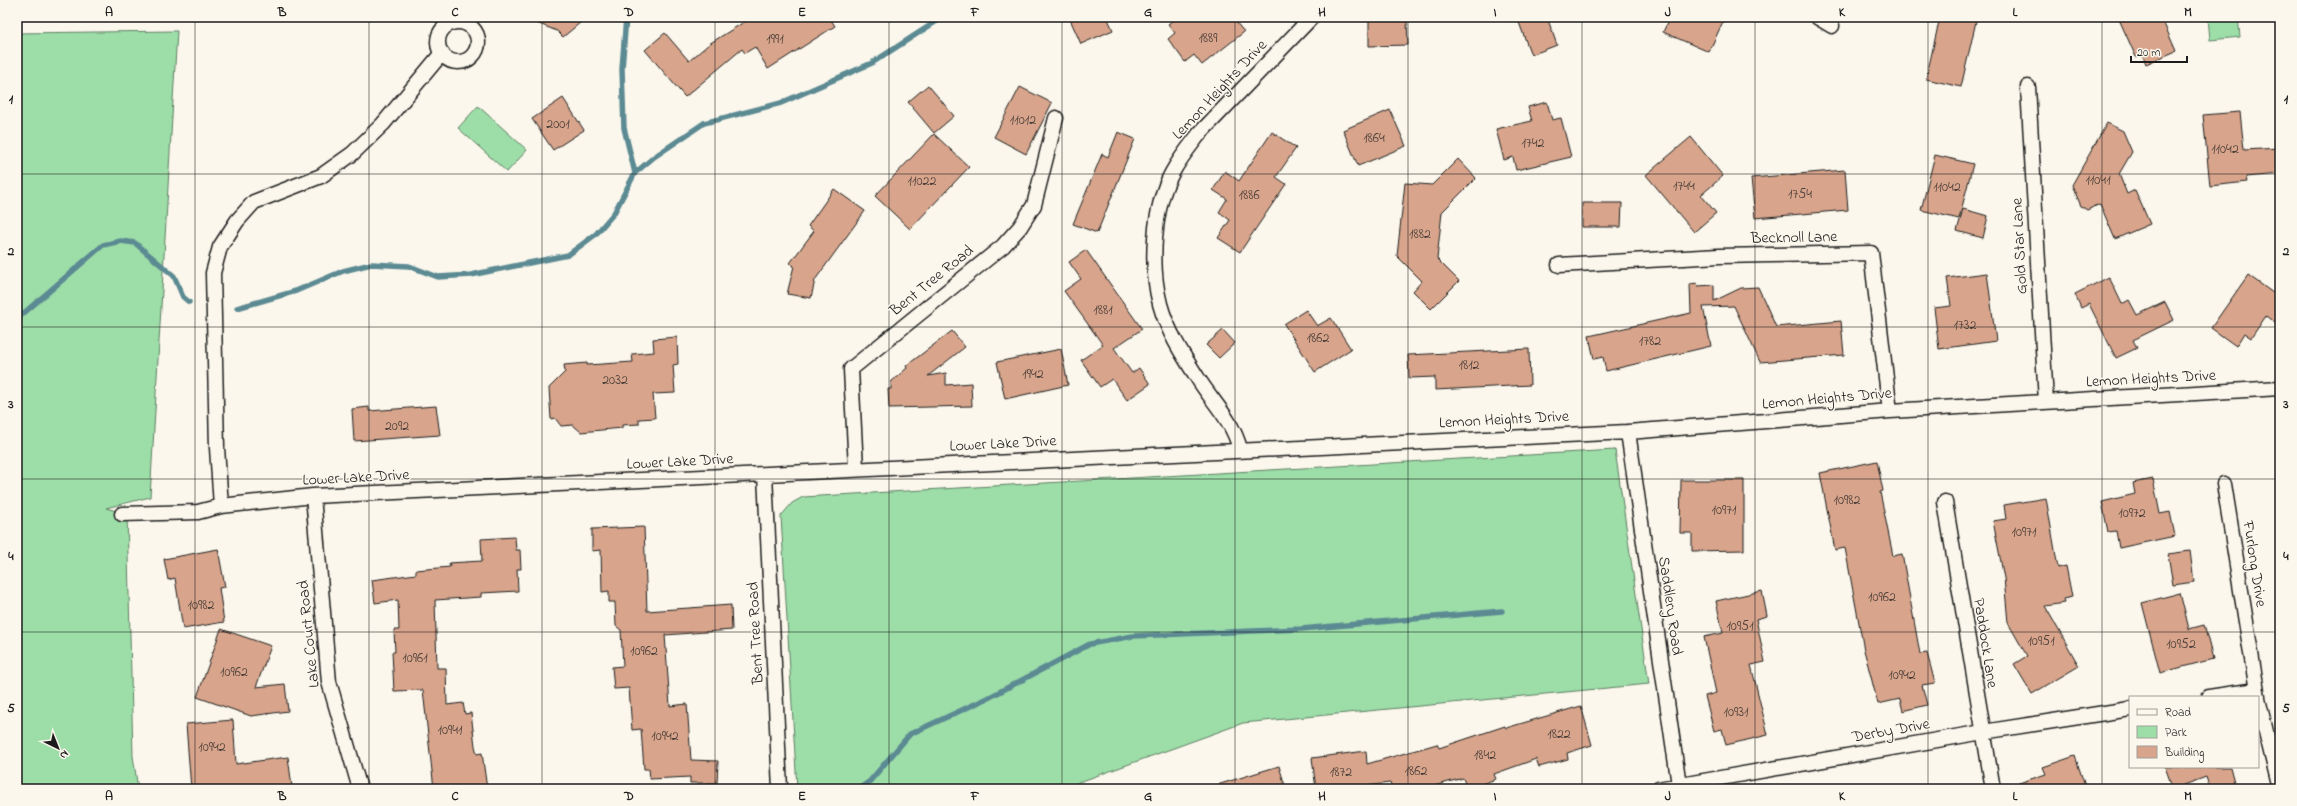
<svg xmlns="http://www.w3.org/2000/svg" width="2297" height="806" font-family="'Indie Flower',sans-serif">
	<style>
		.green { fill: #9ddea8; stroke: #5c7d62 }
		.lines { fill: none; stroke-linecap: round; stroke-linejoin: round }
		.stream { stroke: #5b8a93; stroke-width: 5.5 }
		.building { fill: #d8a58c; stroke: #1c1c1c }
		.street-casing { stroke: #1c1c1c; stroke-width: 17 }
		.street { stroke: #fbf7ec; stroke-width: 14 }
		.grid { fill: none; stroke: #1c1c1c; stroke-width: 1; stroke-opacity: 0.55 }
		.labels { text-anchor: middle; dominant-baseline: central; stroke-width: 3; stroke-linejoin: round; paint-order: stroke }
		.number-label { font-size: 14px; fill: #4b3e38 }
		.street-label { font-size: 16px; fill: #1c1c1c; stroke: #fbf7ec }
		.neatline { fill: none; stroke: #1c1c1c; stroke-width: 1.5 }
		.grid-label { font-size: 13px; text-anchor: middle; font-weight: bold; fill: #1c1c1c }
	</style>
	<rect width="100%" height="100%" fill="#fbf7ec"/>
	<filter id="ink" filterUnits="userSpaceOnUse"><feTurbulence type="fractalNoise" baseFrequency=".025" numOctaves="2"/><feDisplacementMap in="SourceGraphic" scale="8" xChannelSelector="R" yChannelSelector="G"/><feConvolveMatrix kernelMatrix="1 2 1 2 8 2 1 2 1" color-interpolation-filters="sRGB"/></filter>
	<g filter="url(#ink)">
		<path class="green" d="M2208,17h30l2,20 -30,3z
			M177,31l-27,466 -44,11 21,6 6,242 5,33h-121v-756z
			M478,106l49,44 -20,22 -49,-44z
			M1615,450l34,234 -406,39 -183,66h-263l-16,-273 11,-13 11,-6z"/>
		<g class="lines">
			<path class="stream" d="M626,17l-4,52 2,59 11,45
				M237,308l59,-17 47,-20 28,-7 38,2 29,11 33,-2 97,-20 28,-21 18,-21 21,-40 19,-16 50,-34 77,-20 91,-40 71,-46
				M17,319l86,-74 18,-4 14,2 39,33 9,21 6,5
				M859,789l11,-8 40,-47 78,-36 102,-54 43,-8 168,-7 201,-18"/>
		</g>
		<path class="building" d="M587,17l-24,20 -6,-6 -33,-13z
			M752,17h77l6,9 -67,43 -13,-22 -10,6 -3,-4 -57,48 -40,-47 20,-17 24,28 20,-17z
			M1069,17h38l6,13 -32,14z
			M1177,17h55l12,15 -42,33 -8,-10 -9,7 -17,-23 7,-6 -7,-9z
			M1369,17h24v4h14l1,24 -39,1z
			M1517,17h30l10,28 -26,10z
			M1670,17h55l-16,35 -46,-20z
			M1940,17h37l-16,70 -35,-8z
			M2118,17h43l15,34 -30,13 -4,-10 -6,3z
			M928,85l26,31 -20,17 -26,-31z
			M1020,87l32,16 -26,51 -32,-17z
			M563,98l21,32 -31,20 -21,-31z
			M1547,102l5,18 9,-2 10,39 -55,13 -3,-13 -9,3 -8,-31 36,-8 -4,-14z
			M1390,110l16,36 -48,20 -15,-36z
			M2240,112l4,38 35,-2 1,26 -34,3 1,5 -37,4 -7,-71z
			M2107,123l16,8 9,21 -13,22 8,20 8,-4 15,34 -35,15 -15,-35 -13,6 -6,-4 -9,-21z
			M1118,132l17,7 -38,94 -24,-9 29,-70 6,3z
			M1272,132l24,16 -20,29 10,7 -46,68 -22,-14 12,-18 -11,-8 8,-13 -14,-9 12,-19 14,10z
			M934,134l35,33 -59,62 -35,-33z
			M1691,137l32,39 -22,19 15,18 -22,19 -48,-57z
			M1935,155l38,9 -14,55 -38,-9z
			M1458,159l18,19 -34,34 -5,47 22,22 -28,28 -18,-18 9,-10 -25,-25 8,-73 27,2z
			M1845,170l3,40 -93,8 -4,-40z
			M834,189l31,22 -50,69 -4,18 -24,-4 7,-28 -4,-3 24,-32 -6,-5z
			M1582,203h40l-1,24h-39z
			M1963,209l25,7 -5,22 -26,-7z
			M1086,250l56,79 -28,19 18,25 7,-5 11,16 -23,16 -15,-21 -12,8 -19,-27 22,-15 -39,-54 17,-12 -12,-17z
			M1987,273l9,68 -57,8 -5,-41 17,-2 -4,-28z
			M2248,275l32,23v29l-14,-11 -15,22 -7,-5 -8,13 -25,-18z
			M2109,277l13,27 7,-4 8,15 28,-13 9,18 -41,20 4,8 -21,10 -27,-54 -8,4 -6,-14z
			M1697,283l1,3 16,-1v16l27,-13 17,-1 18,40 65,-6 3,34 -84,7 -26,-56 -31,1 8,39 -105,25 -3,-14 -9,2 -5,-23 102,-23 -1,-29z
			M1306,310l11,16 14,-8 20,31 -36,23 -31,-48z
			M1223,330l12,13 -16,15 -13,-13z
			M952,331l13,16 -37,29 18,-3v12l25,-2 1,23 -83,2 -1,-19h3v-7l16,-14 -1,-2z
			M677,337l1,27 -5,1 2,28 -22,1 2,24 -16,1v5l-17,1v3l-41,4 -8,-7 -12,1 -6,-8 -4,1 -2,-31 16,-16 -1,-7 23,-2v2l46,-3 -1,-8 22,-2 -1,-13z
			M1061,349l7,36 -63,14 -8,-37z
			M1529,349l1,36 -95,5v-13l-26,1 -1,-23z
			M436,406l4,29 -86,6 -2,-32 17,-2v4z
			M1877,461l6,30 -3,1 13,64 9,-2 18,100 7,-1 8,30 -13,2 5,20 -24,6 -3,-12 -22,5 -14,-54 -19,-102 -10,2 -15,-77z
			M2153,479l7,35 10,-2 5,24 -56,12 -3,-17 -8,1 -6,-30 33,-8 -2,-11z
			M1681,480h63v70l-52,1v-18h-12z
			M2046,498l12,70 8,-2 6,31 -9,2 1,4 -19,3 34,60 -47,28 -18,-30 13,-8 -19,-33 -4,-45 -11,-57 13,-2 -2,-14z
			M644,527l3,84 84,-6 1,25 -67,5 5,71 17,-2 4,56 27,1 -1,22h-27v-6l-40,2 -1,-10h-5l-3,-40 -9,1 -3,-42 -15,1 -2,-22 11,-1 -2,-36 -5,-4 -1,-24h-6v-11l-7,1 -1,-42 -9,1v-22z
			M515,537l1,13h4l1,19h-4l1,22 -37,2v4l-46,3 2,68h9l1,37 16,-2 2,11 6,-1 4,33 2,8 5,-1 5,36h-53l-11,-99 -29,1 -2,-39h3l-1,-22h5l-1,-30 -23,3 -3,-23 44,-6v-4l34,-3 -1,-4 33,-2 -1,-22z
			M218,549l7,38 -6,1 5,34 -41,7 -8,-51 -7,2 -4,-21z
			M2190,551l4,31 -21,3 -5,-31z
			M1762,591l5,25 -11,3 9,43 -14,3 17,70 -42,10 -4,-16 -8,2 -9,-35 11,-3 -12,-56 19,-4 -7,-32z
			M2180,593l9,36 15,-4 9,34 -53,14 -18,-70z
			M221,629l50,17 -15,41 29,-3 3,27 -37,5 -54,-19z
			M1581,706l11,39 -25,8 1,6 -29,8 -3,-8 -42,15 2,5 -29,10 -4,-11 -40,11h-31l-2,-6 -33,4v2h-41l-4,-31 54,-7 1,13 70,-20 2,4 66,-22 1,2z
			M233,720l3,44 52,-7 4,30 -14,2h-87l-5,-65z
			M2075,756l11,33h-76v-3l36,-12 -3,-7z
			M1279,766l7,23h-69v-4z
			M2165,767h65l4,15 -24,7 -4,-12 -33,12z"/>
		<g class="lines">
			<defs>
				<path id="street" d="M1817,17l15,9
					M438 42a20 20 0 1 1 40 0a20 20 0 1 1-40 0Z
					M2028,87l18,315
					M1559,265l160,-9 152,-3 19,158
					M1628,432l51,353
					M1240,449c-8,-30 -27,-46 -43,-72 -15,-23 -30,-47 -37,-73 -10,-38 -7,-97 12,-131 8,-15 18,-27 28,-40l112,-116
					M856,469l-5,-100 152,-123 17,-19 14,-22 22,-87
					M765,475l15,314
					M2224,484l34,213
					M313,496l16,186 31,107
					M1945,502l48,287
					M221,506l-4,-58 -4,-175 7,-26 17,-26 17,-19 67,-26 31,-22 31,-30 59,-71
					M122,514l76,-2 23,-6 92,-10 1315,-64 262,-21 390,-23
					M2209,697l47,-7
					M2258,699l22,90
					M1658,789l325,-57 147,-23"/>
			</defs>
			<use href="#street" class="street-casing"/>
			<use href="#street" class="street"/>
		</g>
	</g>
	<path class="grid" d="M195,17v772M369,17v772M542,17v772M715,17v772M889,17v772M1062,17v772M1235,17v772M1408,17v772M1582,17v772M1755,17v772M1928,17v772M2102,17v772M17,174h2263M17,327h2263M17,479h2263M17,632h2263"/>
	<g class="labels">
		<g class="number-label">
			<text x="1208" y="38">1889</text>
			<text x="775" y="39">1991</text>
			<text x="1023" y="120">11012</text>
			<text x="558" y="124">2001</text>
			<text x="1374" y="138">1864</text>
			<text x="1533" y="143">1742</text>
			<text x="2225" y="149">11042</text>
			<text x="2098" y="180">11041</text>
			<text x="922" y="181">11022</text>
			<text x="1684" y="186">1744</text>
			<text x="1947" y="187">11042</text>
			<text x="1800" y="194">1754</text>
			<text x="1249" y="195">1886</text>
			<text x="1420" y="234">1882</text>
			<text x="1103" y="310">1881</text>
			<text x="1965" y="325">1732</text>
			<text x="1318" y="338">1862</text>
			<text x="1650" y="341">1782</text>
			<text x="1469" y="365">1812</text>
			<text x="1033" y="374">1942</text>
			<text x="615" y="380">2032</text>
			<text x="397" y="426">2092</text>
			<text x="1847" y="500">10982</text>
			<text x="1724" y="510">10971</text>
			<text x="2132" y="513">10972</text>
			<text x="2024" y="532">10971</text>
			<text x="1882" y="597">10962</text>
			<text x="201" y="605">10982</text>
			<text x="1740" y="626">10951</text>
			<text x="2041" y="641">10951</text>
			<text x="2181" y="644">10952</text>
			<text x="644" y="651">10962</text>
			<text x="415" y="658">10961</text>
			<text x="234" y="672">10962</text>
			<text x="1902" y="675">10942</text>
			<text x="1736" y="712">10931</text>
			<text x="450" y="730">10941</text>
			<text x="1559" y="734">1822</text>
			<text x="665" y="736">10942</text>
			<text x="212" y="747">10942</text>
			<text x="1485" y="755">1842</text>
			<text x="1416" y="771">1862</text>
			<text x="1341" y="772">1872</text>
		</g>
		<g class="street-label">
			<text transform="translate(1220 90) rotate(-47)">Lemon Heights Drive</text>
			<text transform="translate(1794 238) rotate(-1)">Becknoll Lane</text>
			<text transform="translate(2020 246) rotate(-93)">Gold Star Lane</text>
			<text transform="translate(932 281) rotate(-39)">Bent Tree Road</text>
			<text transform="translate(2151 379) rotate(-3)">Lemon Heights Drive</text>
			<text transform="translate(1827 399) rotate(-5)">Lemon Heights Drive</text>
			<text transform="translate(1504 420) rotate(-3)">Lemon Heights Drive</text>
			<text transform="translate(1003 444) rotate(-3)">Lower Lake Drive</text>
			<text transform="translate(680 462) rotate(-3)">Lower Lake Drive</text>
			<text transform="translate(356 478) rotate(-3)">Lower Lake Drive</text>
			<text transform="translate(2254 564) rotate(81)">Furlong Drive</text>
			<text transform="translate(1670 606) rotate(82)">Saddlery Road</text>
			<text transform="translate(756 633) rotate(-93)">Bent Tree Road</text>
			<text transform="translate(309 634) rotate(-96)">Lake Court Road</text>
			<text transform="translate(1985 643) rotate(81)">Paddock Lane</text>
			<text transform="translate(1891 731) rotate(-10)">Derby Drive</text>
		</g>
	</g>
	<rect width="2297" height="806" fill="none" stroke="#fbf7ec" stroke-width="44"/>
	<rect x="2129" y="696" width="130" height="72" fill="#fbf7ec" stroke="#a29f99"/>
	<rect x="2137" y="709" width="20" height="6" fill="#fbf7ec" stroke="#a29f99"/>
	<text x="2165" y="716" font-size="12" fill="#1c1c1c">Road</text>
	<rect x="2137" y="726" width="20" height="12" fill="#9ddea8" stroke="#a29f99"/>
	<text x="2165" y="736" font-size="12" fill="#1c1c1c">Park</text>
	<rect x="2137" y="746" width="20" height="12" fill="#d8a58c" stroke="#a29f99"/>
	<text x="2165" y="756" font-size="12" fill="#1c1c1c">Building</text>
	<g transform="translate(58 748) rotate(137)" stroke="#fbf7ec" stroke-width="3" paint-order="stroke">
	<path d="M0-3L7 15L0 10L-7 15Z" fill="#1c1c1c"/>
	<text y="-6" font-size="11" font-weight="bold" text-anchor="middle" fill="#1c1c1c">N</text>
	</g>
	<path d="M2131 56v6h56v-6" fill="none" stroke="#1c1c1c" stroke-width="2"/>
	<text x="2137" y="56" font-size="12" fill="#1c1c1c" stroke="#fbf7ec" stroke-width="3" paint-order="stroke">20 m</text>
	<rect x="22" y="22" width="2253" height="762" class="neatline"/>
	<g class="grid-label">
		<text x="109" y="16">A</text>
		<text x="282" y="16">B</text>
		<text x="455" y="16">C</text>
		<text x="629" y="16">D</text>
		<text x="802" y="16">E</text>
		<text x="975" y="16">F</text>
		<text x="1148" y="16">G</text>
		<text x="1322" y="16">H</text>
		<text x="1495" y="16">I</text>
		<text x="1668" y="16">J</text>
		<text x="1842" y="16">K</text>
		<text x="2015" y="16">L</text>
		<text x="2188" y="16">M</text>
		<text x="11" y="103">1</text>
		<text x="2286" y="103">1</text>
		<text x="11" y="255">2</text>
		<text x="2286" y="255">2</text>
		<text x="11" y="408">3</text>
		<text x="2286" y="408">3</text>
		<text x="11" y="560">4</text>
		<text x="2286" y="560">4</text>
		<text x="11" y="712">5</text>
		<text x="2286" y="712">5</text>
		<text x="109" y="800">A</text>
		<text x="282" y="800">B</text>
		<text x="455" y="800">C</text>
		<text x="629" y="800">D</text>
		<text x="802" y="800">E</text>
		<text x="975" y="800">F</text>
		<text x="1148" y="800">G</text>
		<text x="1322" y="800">H</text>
		<text x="1495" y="800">I</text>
		<text x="1668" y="800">J</text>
		<text x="1842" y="800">K</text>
		<text x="2015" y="800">L</text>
		<text x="2188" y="800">M</text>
	</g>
</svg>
